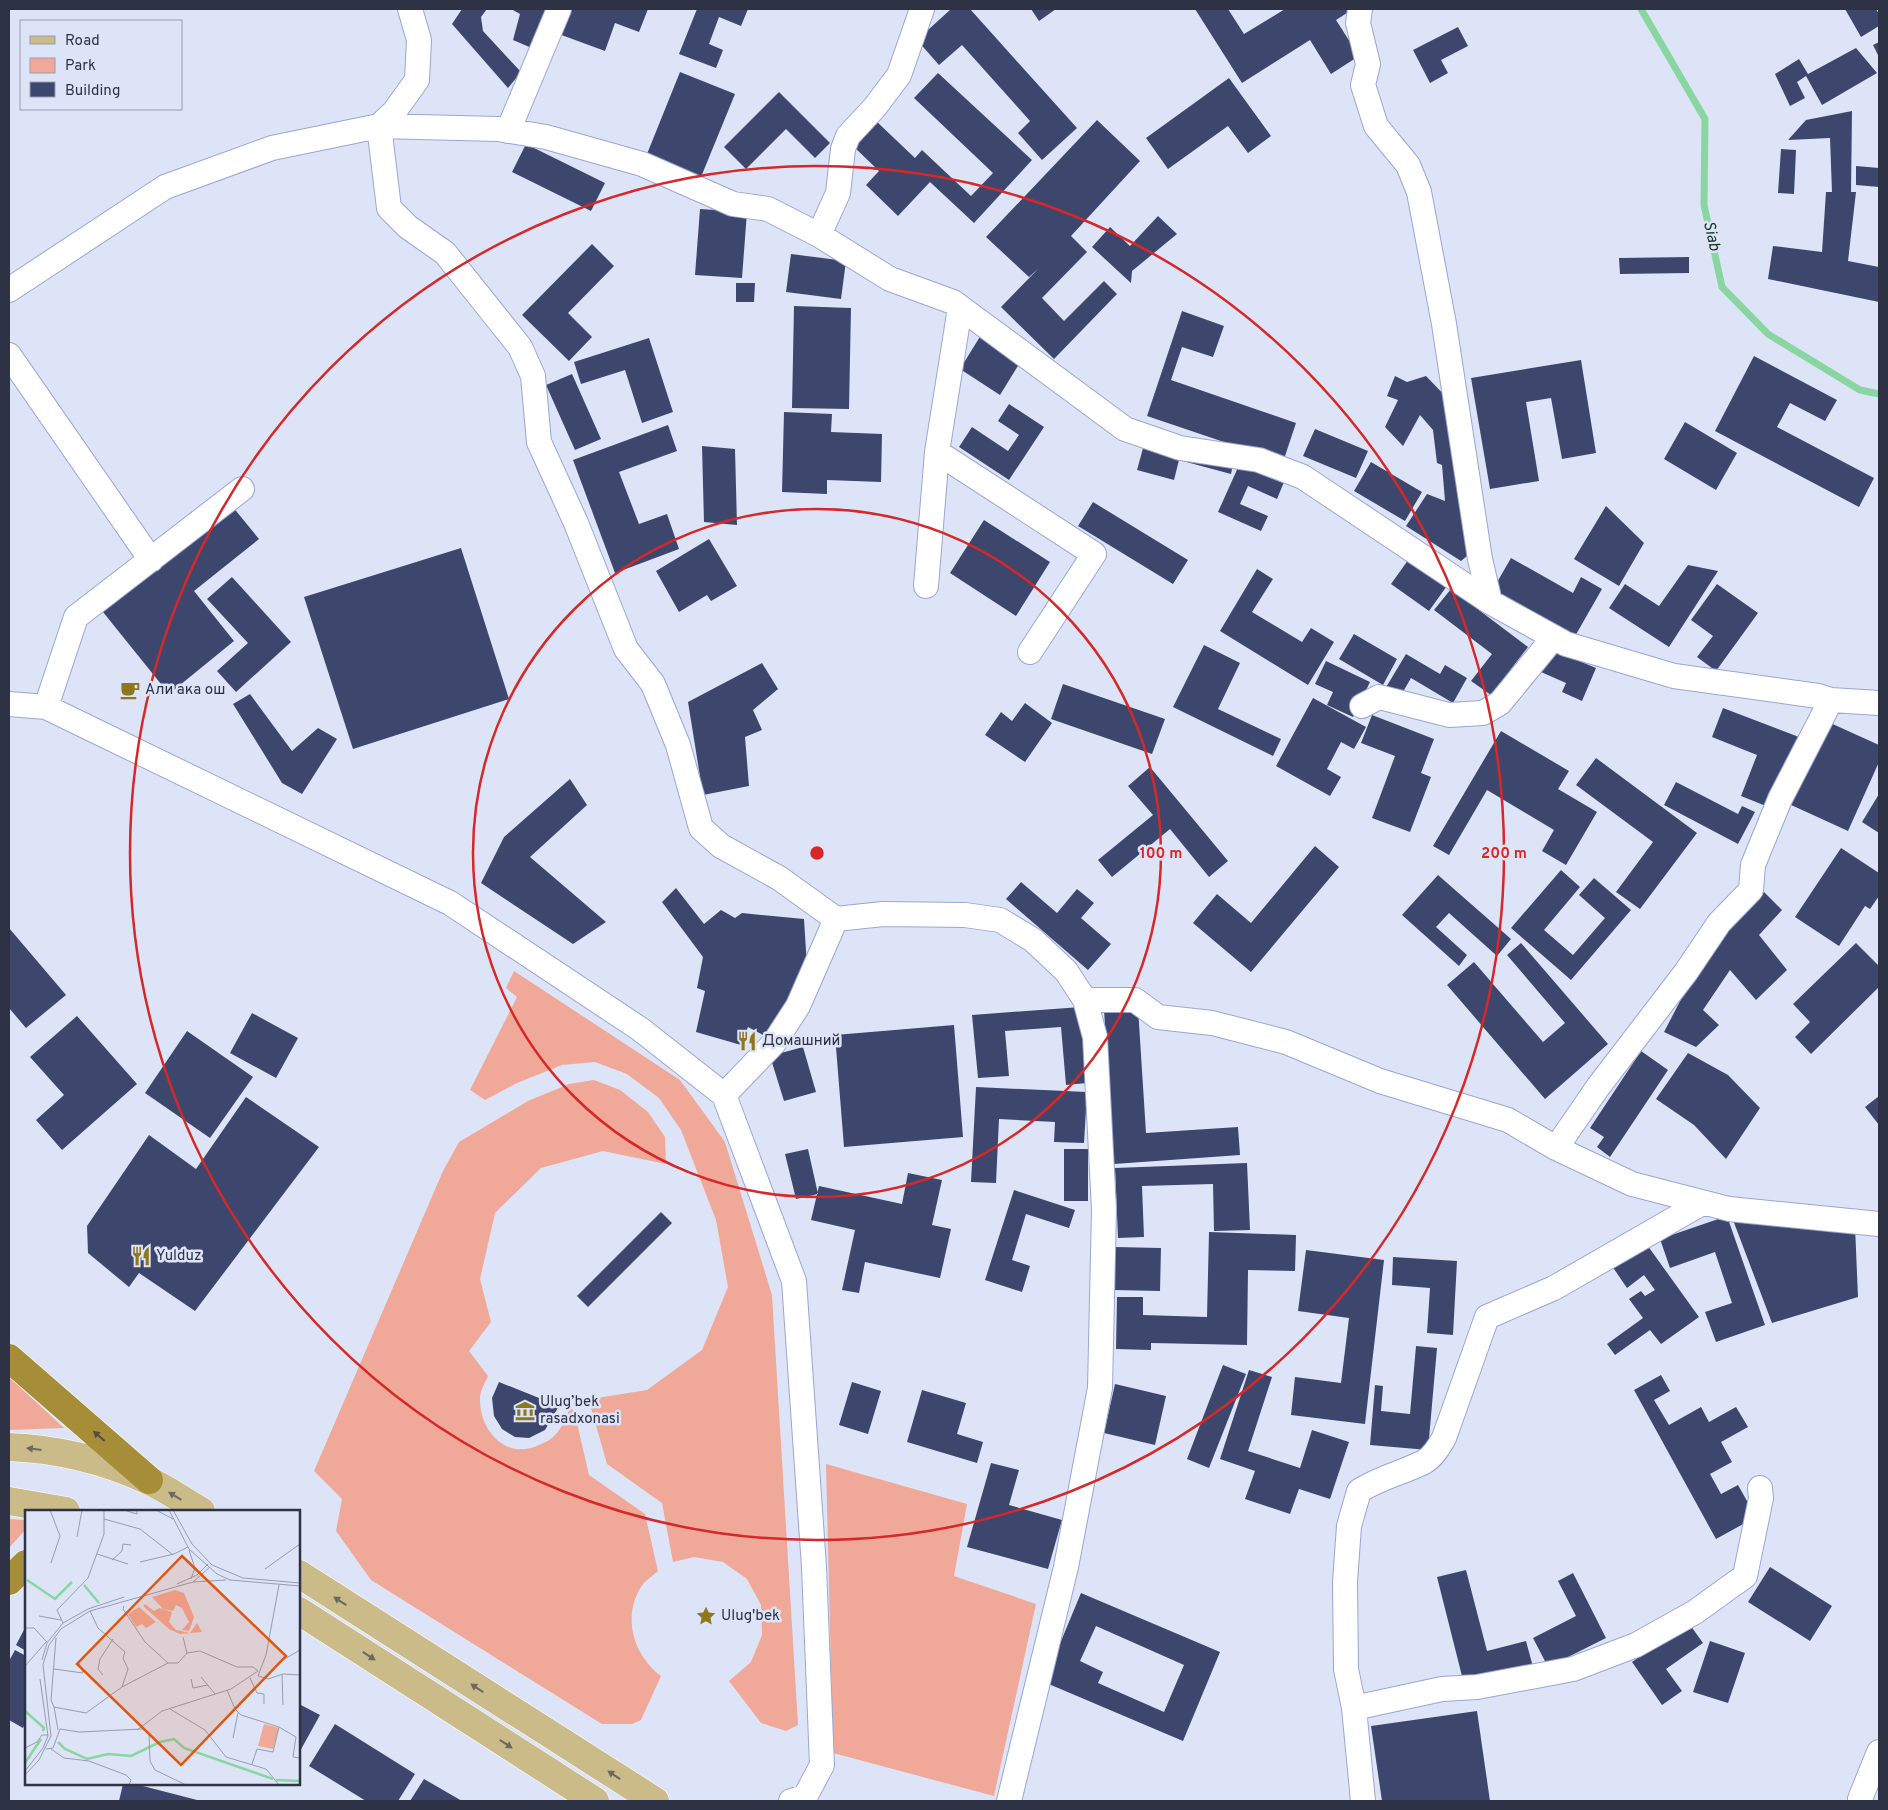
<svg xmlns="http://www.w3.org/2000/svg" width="1888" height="1810" font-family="Overpass,sans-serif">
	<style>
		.green { fill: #f0a898 }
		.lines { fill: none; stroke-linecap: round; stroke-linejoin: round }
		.stream { stroke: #89d6a0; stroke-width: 7 }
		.building { fill: #3d476e; fill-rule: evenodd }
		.minor-casing { stroke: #99a6d3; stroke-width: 26 }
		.major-casing { stroke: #fff; stroke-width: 29 }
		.highway-casing { stroke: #fff; stroke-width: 29 }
		.minor { stroke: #fff; stroke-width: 24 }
		.major { stroke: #cabb88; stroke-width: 28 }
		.highway { stroke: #a68d38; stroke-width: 28 }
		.oneway { fill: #514d40 }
		.oneway2 { fill: #6c695f }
		.ring { fill: none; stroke: #d62828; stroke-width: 2.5 }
		.labels { text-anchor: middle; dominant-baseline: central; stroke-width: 5; stroke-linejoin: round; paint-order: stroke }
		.poi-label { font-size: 15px; fill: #2d3244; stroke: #dee4f7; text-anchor: start }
		.water-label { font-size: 16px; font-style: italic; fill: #12341e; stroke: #dee4f7 }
		.inset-river { fill: none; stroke: #89d6a0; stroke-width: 2.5 }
		.inset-road { fill: none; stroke: #979daf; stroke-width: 1 }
		.view { fill: #df570f; fill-opacity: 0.15; stroke: #df570f; stroke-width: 2.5 }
		.inset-edge { fill: none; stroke: #2d3244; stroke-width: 2.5 }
		.centre { fill: #d62828; stroke: #dee4f7; stroke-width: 2.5 }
		.ring-label { font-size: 15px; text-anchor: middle; font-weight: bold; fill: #d62828; stroke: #dee4f7; stroke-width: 5; stroke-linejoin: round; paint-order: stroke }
	</style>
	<rect width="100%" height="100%" fill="#dee4f7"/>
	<path class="green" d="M514,971l166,109 45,62 47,153 26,430 -12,6 -25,-8 -32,-42 22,-19 11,-27 -1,-30 -14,-26 -24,-17 -29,-5 -21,5 -11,-59 -55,-39 -16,-56 6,-10 50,-8 55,-40 26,-63 -12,-67 -35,-90 -22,-32 -32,-24 -32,-12 -33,3 -45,18 -32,17 -15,-10 47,-93 -11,-9z
		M594,1080l26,10 28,22 17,25 1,27 -63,-13 -62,17 -46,45 -15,66 11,43 -22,29 19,25c-3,7 -8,15 -8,22 -1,32 26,63 59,47 4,-2 10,-4 13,-7 9,-7 14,-20 18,-30l4,2 15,65 56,39 13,57c-4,4 -11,8 -15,13 -22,31 -10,71 18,92l-20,44 -9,4h-30l-231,-144 -35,-49 6,-32 -28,-28 129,-300 16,-29 69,-41 41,-17z
		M9,1377l55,51 -55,2z
		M826,1464l141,40 -13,72 82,28 -42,192 -161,-43z
		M9,1519l17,1v9l-17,19z"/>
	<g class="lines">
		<path class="stream" d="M1641,9l64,110 -1,86 18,82 46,47 92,56 19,4"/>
	</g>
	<path class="building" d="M462,9h25l-6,8 2,14 38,41 -13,16 -56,-64z
		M511,9h39l-16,40 -21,-9 7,-26z
		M564,9h84l-9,23 -24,-9 -10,28 -49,-18z
		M697,9h51l-7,17 -22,-9 -10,27 14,6 -7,18 -37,-14z
		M951,9h19l107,119 -35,32 -24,-27 12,-12 -68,-76 -23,20 -22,-25z
		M1031,9h25l-17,12z
		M1195,9h33l16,25 41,-25h64l1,2 -14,9 23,36 -28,18 -21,-34 -68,43z
		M1845,9h31l3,5v12l-18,11z
		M1458,27l10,19 -27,14 7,13 -18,10 -17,-33z
		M1879,42v15l-6,-12z
		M1856,48l21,25 -55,32 -16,-29 -9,6 8,16 -15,8 -15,-32 24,-15 9,15z
		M680,72l55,22 -34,83 -54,-23z
		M938,73l94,87 -58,63 -44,-41 -32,34 -32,-31 13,-14 -27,-26 23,-25 40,38 7,-8 49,46 22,-23 -79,-75z
		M1229,78l42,58 -23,17 -20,-27 -60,43 -22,-31z
		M779,92l51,51 -15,15 -29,-29 -40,40 -22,-22z
		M1852,111l-1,81h5l-8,69 31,6v35l-111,-23 5,-33 49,6 4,-60h6l-2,-54 -42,2 18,-20z
		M1097,120l43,41 -69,75 16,16 -45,46 22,23 40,-40 13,13 -63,65 -53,-52 37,-38 -9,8 -43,-40z
		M526,144l79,39 -14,28 -79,-39z
		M1781,149l15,1 -2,44 -16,-1z
		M1856,166l23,2v19l-23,-2z
		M700,209l47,3 -5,66 -47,-3z
		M1158,216l19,18 -45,37 -1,12 -39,-36 18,-20 20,19z
		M592,244l22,22 -46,47 24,24 -23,24 -47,-46z
		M791,254l55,7 -5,38 -55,-7z
		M1689,257v16l-69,1 -1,-16z
		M736,283h19l-1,19h-18z
		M794,306l57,2 -2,101 -57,-1z
		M1182,311l42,15 -11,31 -31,-10 -11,33 125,43 -13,39 -136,-46z
		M981,335l40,26 -21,34 -40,-26z
		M649,338l24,74 -31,11 -17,-53 -44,14 -7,-22z
		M1754,356l83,44 -12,21 -35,-18 -13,24 97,51 -15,29 -144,-76z
		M1581,360l15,93 -34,6 -11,-61 -25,4 13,79 -49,8 -19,-111z
		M572,374l29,65 -26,11 -29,-65z
		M1395,376l12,6 19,-6 28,29 19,146 -12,10 -55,-35 21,-32 18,7 -3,-36 -5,-2 -4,-33 -13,-15 -17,31 -18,-19 13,-27 -11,-4z
		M1009,404l35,23 -35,53 -50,-33 13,-20 36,24 11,-16 -21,-14z
		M784,412l48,2 -1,18 51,2 -1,48 -54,-2v14l-45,-2z
		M1685,422l52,31 -21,37 -52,-31z
		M668,425l9,26 -58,21 20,52 28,-10 12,35 -64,24 -42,-113z
		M1315,429l53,22 -12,27 -53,-22z
		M1145,441l88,23 -2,10 -52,-14 -5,20 -37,-10z
		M702,446l33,3 2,76 -33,-3z
		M1371,462l51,30 -17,29 -51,-30z
		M1240,463l44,19 -7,17 -29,-13 -8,18 28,12 -7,15 -43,-19z
		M1093,502l95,58 -15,24 -95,-58z
		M232,506l27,33 -65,52 40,50 -65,53 -66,-82z
		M1606,506l38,37 -25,43 -45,-27z
		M984,520l66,42 -34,54 -66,-43z
		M709,539l28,47 -26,15 -4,-6 -28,17 -23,-41z
		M461,548l48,151 -156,50 -49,-152z
		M1411,556l38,27 -20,28 -38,-27z
		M1511,558l62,35 8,-16 21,12 -28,49 -82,-47z
		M1688,565l30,6 -49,76 -60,-39 16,-24 34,22z
		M1257,569l16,10 -21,33 50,30 9,-14 23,14 -26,43 -88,-54z
		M232,577l59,65 -55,50 -19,-21 31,-28 -41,-44z
		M1717,584l41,29 -42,58 -19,-14 16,-21 -22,-16z
		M1451,589l77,58 -37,48 -20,-14 21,-27 -58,-44z
		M1354,634l43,25 -14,26 -44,-26z
		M1204,645l36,18 -22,46 63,30 -8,17 -100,-49z
		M1550,649l46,19 -14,33 -20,-9 4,-9 -25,-11z
		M1406,654l34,20 5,-9 22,13 -14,25 -42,-25 -11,19 -15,-8z
		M1326,661l44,21 -17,35 -26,-12 6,-13 -18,-8z
		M762,663l16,26 -25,21 9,20 -17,7 4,49 -46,9 -15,-93z
		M1063,684l102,35 -13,35 -101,-35z
		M250,694l42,57 26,-23 19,11 -35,55 -20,-11 -49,-79z
		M1313,698l53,29 -12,22 -13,-7 -14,27 14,8 -11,19 -54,-30z
		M1025,703l27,20 -27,39 -40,-27 16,-23 11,9z
		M1723,708l76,29 -28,71 -30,-12 16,-41 -45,-18z
		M1372,715l62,24 -13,34 10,4 -21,55 -38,-14 23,-62 -34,-13z
		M1826,721l53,24v17l-31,69 -59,-27z
		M1501,731l68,40 -11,18 39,23 -31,53 -24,-14 12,-21 -67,-40 -38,65 -16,-9z
		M1596,758l101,75 -57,76 -24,-17 37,-50 -77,-57z
		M1150,767l78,94 -19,16 -39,-48 -58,48 -14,-17 55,-45 -25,-29z
		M570,779l17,26 -57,52 76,65 -33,22 -92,-61 23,-46z
		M1676,782l62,32 4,-8 13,6 -17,32 -74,-39z
		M1879,794v39l-17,-11z
		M1315,846l24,21 -88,105 -58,-49 24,-29 34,29z
		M1841,848l38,25v23l-9,13 -5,-3 -26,40 -44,-29z
		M1561,870l19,17 -36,43 29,25 32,-37 -26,-23 15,-17 37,32 -60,70 -60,-52z
		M1438,875l73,64 -14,17 -48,-43 -13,14 31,28 -8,11 -57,-51z
		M1021,882l36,31 20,-24 17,14 -13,15 30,26 -23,26 -82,-71z
		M676,888l28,36 17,-14 14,8 7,-5 62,6 3,48 -42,69 -17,-9 -7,18 -45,-13 9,-41 -8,-3 6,-31 -41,-55z
		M1764,892l18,18 -23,25 28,35 -31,30 -26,-30 -27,40 16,15 -23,22 -32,-15 51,-98z
		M9,928l57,67 -40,33 -17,-20z
		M1521,943l87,101 -63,55 -98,-114 27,-23 69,80 22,-19 -58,-68z
		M1856,943l23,23v21l-68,67 -16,-17 15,-15 -17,-18z
		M1081,1007l6,76 -21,2 -5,-58 -56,4 4,45 -31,2 -6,-63z
		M1138,1008l8,125 92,-6 2,28 -126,9 -10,-154z
		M252,1013l46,25 -22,40 -46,-25z
		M77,1016l60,68 -75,66 -26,-30 28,-25 -34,-38z
		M954,1025l9,112 -119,10 -9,-112z
		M187,1031l66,46 -43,61 -65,-45z
		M803,1047l13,45 -32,9 -14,-45z
		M1641,1051l27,19 -58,87 -13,-10 7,-10 -14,-9z
		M1688,1053l40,22 32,33 -34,51 -32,-34 -38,-26z
		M976,1087l111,5 -3,51 -30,-1 1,-20 -56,-3 -3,64 -25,-1z
		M1879,1096v29l-14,-18z
		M246,1097l73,50 -124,164 -56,-38 -10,14 -41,-34 -1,-27 62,-91 47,34z
		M808,1149l10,45 -22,5 -11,-45z
		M1064,1149h24v52h-24z
		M1247,1163l3,67 -36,1 -1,-47 -71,2 2,51 -26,1 -3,-70z
		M908,1173l34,7 -10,45 19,4 -11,49 -75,-16 -6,31 -17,-3 13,-60 -44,-10 8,-34 83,18z
		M1014,1190l61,20 -6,18 -43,-14 -14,46 18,6 -8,26 -37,-12z
		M661,1212l11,11 -84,84 -11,-11z
		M1727,1216l38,109 -49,17 -11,-30 27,-9 -17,-51 -45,16 -10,-29z
		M1733,1220l122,6 3,71 -86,26z
		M1209,1232l87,3 -1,36 -47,-1 -1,75 -96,-2v7l-35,-1 1,-52h26v18l64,2z
		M1645,1242l54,75 -38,27 -11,-14 -35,25 -8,-11 36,-26 -14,-19 12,-8 4,5 10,-6 -11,-15 -17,13 -15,-22z
		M1115,1247l46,1 -1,43 -46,-1z
		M1306,1250l78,10 -19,164 -74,-9 4,-38 46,6 8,-65 -51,-7z
		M1393,1257l64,4 -4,74 -26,-2 3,-45 -38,-3z
		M1416,1346l21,2 -9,102 -58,-5 5,-60 8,1 -2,25 29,3z
		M1223,1365l23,9 -37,94 -22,-9z
		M1249,1370l23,7 -24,74 52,17 12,-38 37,12 -19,57 -31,-10 -9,25 -45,-15 10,-28 -35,-12z
		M1661,1375l9,16 -16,9 15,25 32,-18 8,15 27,-15 12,20 -27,15 11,20 -22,12 11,20 17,-9 18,32 -40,22 -82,-149z
		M499,1382l60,24 -14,24 -16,8 -14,-1 -13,-8 -8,-13 -2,-18z
		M852,1382l29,9 -13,43 -29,-9z
		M1115,1384l51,12 -11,49 -51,-12z
		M922,1390l44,13 -9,31 26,8 -6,21 -70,-21z
		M991,1463l28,7 -10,35 53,15 -14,49 -81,-22z
		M1770,1567l62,39 -22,35 -62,-39z
		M1466,1570l21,81 39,-10 7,26 -69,17 -27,-107z
		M1573,1573l33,65 -58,29 -15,-29 43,-22 -18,-35z
		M1081,1593l139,59 -37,89 -139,-59zM1096,1626l88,39 -20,47 -66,-29 5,-11 -23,-11z
		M1688,1622l15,21 -37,26 16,22 -20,14 -30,-43z
		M26,1626v25l-10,-6z
		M1710,1641l35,12 -17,50 -35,-11z
		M15,1650l11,6v65l-3,7 -14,-8v-59z
		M299,1704l21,11 -21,38z
		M1477,1711l13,90h-108l-11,-75z
		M335,1724l80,50 -17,27h-32l-57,-35z
		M424,1779l38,22h-52z
		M123,1784h12l66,17h-82z"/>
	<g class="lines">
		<defs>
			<path id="minor" d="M1360,9l-2,14 10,41 -5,21 13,41 32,39 11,27 25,132 36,235 10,43
				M508,131l51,-122
				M819,235l19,-42 5,-44 5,-13 27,-29 24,-32 23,-66
				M9,290l156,-103 107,-39 107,-22 15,-14 23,-32 2,-40 -9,-31
				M9,355l142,205
				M937,452l157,102 -64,98
				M926,586l11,-134 23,-144
				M9,704l37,3 404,196 190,126 84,66 70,186 20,286 8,198 -17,32 -14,4
				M1362,706l17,-9 70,18 34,-2 17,-10 54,-66
				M46,707l30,-90 166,-128
				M1085,1000h50l23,17 54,6 74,19 94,39 128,39 48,28 76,36 97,25 150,15
				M724,1095l50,-52 24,-37 38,-87
				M1556,1148l42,-61 88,-115 33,-49 32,-33 2,-25 27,-66 51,-99
				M1354,1708l88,-19 35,-2 96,-18 63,-24 59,-33 50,-36 16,-78 -1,-10
				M1860,1799l19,-47
				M1009,1801l57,-234 34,-179 4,-179 -9,-172 -10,-37 -19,-29 -33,-31 -33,-20 -35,-5 -82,-1 -47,5 -57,-41 -58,-32 -20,-18 -23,-83 -25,-61 -27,-35 -50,-126 -37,-81 -6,-66 -13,-29 -75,-94 -37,-26 -19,-19 -10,-82 119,3 48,8 96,27 91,40 35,5 51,26 71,44 63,23 172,127 55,19 79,12 44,17 187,125 76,42 108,32 144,20 13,4 48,3
				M1363,1801l-9,-93 -8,-39 -1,-87 4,-56 10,-35c22,-14 43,-18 65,-29 9,-5 15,-15 20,-24l43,-121 67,-29 148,-85"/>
			<path id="major" d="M9,1447c47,2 95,13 138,33 19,8 36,21 54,31
				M9,1501l57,10
				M299,1574l356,227
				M299,1611l296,190"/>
			<path id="highway" d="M9,1358l140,122
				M9,1581l17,-17"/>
		</defs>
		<use href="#minor" class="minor-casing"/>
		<use href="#major" class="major-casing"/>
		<use href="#highway" class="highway-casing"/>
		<use href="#minor" class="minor"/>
		<use href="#major" class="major"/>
		<use href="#highway" class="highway"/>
	</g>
	<defs><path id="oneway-solid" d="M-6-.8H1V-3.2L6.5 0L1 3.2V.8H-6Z" transform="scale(1.25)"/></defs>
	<use class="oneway" href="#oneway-solid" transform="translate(99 1436) rotate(-139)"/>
	<g class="oneway2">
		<use href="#oneway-solid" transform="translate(34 1449) rotate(-173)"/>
		<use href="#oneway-solid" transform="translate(175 1496) rotate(-149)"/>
		<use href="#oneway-solid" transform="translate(340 1601) rotate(-147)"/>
		<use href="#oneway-solid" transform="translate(369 1656) rotate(33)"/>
		<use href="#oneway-solid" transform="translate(477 1688) rotate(-147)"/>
		<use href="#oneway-solid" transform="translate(506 1744) rotate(33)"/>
		<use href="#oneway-solid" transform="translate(614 1775) rotate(-147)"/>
	</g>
	<g class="ring">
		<circle cx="817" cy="853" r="344"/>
		<circle cx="817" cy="853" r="687"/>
	</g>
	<defs>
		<symbol id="cafe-bare" viewBox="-9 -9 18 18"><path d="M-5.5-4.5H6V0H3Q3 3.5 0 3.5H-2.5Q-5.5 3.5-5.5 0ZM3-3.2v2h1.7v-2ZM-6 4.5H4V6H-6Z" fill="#8f771d" stroke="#dee4f7" stroke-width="2.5" paint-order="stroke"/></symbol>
		<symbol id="restaurant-bare" viewBox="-9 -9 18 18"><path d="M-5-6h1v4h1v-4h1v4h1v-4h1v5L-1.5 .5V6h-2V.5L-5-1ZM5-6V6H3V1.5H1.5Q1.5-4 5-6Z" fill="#8f771d" stroke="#dee4f7" stroke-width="2.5" paint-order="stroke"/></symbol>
		<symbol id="museum-bare" viewBox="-9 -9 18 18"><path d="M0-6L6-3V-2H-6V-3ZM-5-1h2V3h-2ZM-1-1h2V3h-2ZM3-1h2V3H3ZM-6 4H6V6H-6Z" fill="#8f771d" stroke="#dee4f7" stroke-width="2.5" paint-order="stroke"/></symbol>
		<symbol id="sight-bare" viewBox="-9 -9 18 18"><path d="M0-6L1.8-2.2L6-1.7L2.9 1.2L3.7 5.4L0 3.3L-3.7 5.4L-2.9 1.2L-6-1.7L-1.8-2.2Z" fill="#8f771d" stroke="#dee4f7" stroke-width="2.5" paint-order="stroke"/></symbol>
	</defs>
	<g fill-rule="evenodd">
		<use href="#cafe-bare" x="116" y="676" width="28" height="28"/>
		<use href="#restaurant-bare" x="733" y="1027" width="28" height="28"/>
		<use href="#restaurant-bare" x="127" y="1242" width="28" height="28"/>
		<use href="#museum-bare" x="511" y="1397" width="28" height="28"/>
		<use href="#sight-bare" x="692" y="1602" width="28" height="28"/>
	</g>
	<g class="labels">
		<g class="poi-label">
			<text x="145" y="690">Али ака ош</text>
			<text x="762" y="1041">Домашний</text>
			<text x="156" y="1256">Yulduz</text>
			<text x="540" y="1402">Ulug’bek<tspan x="540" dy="17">rasadxonasi</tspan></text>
			<text x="721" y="1616">Ulug'bek</text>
		</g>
		<g class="water-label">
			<text transform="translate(1711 236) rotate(77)">Siab</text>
		</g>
	</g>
	<g transform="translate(25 1510)">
		<rect width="275" height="275" fill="#dee4f7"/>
		<path d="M150,80l9,3 10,24 -5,14 -7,-1 7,-8 -7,-14 -6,-3 -3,6 -10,-2 -11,-12zM120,94l9,7 5,-3 13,4 -3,10 7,8 14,3 7,-10 5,9 -22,2 -11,-5 -26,-23zM114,97l17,15 -10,6 -4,-4 -6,3 -8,-13zM239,214l15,4 -6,21 -15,-3z" fill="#f0a898"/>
		<path class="inset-river" d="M2,70l28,19 17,-17M59,75l15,18M0,201l19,17 -1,3M33,232l7,7 22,10 21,-5 23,2 29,-14 14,-3 10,9 89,31M0,253l16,-24M251,270l24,1"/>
		<path class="inset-road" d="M25,0l10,26 -9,27M99,0l13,4v-4M131,0l17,9M144,0l20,39 28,25 13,6 70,6M148,0l19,34 20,21 31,13 57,5M79,9l36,10 32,25M52,27l5,-27M164,40l6,18 -4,11M72,44l31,10M87,50l10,-9 1,-7 8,1M115,52l34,-8 14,-7M240,59l35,-25M168,72l33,-2M152,74l20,-9 11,-11M254,75l-13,70 -8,21 10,3 15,-5 17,1M99,96l-1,3 22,33 23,21h10l9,-10 13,-2 37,16h16l5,4 -27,18 -69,22 -25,19M65,101l8,17 27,24 -2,6 5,11 -6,18M14,106l22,4M38,113l-6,-13 31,-32 16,-44v-24M0,118h9l12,13M158,127l4,16M17,150l5,-17 16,-20 25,-14 36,-12M258,150l17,-10M0,156l22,-25M29,159l29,4 -4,-10M257,164l1,31M78,165l-5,-6 2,-10 13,-20M176,167l14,17M225,168l7,15 7,1v10M166,169l2,9 15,-3M202,180l8,19 6,6 38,12 17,10 -3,20 7,1M29,197l-3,-7 5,-62M145,199l35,21 21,27 40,12 13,16M33,220l-4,-23 32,6 36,-26 46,-24M208,228l5,-25M0,238l12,-6 5,-7h6M21,239l7,-1 7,-19 19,3 64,-3 6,4 1,28 5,9 31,15M26,239l13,9 25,3 37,14 5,5 -2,5M227,254l5,-15 16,3 6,-25M0,261l18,-23 5,-12 -8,-57M0,265l14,-15 12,-24 -8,-71 6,-20 12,-16 29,-18 103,-29 17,-15"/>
		<path class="view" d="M157,46l104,100 -105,109 -104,-101z"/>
		<rect width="275" height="275" class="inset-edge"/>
	</g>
	<circle cx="817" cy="853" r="8" class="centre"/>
	<g class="ring-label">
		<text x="1161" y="858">100 m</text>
		<text x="1504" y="858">200 m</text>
	</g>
	<rect width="1888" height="1810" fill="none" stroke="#2d3244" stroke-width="20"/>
	<rect x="20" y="20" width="162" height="90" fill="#dee4f7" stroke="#979daf"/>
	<rect x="30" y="36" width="25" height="8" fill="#cabb88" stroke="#979daf"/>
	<text x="65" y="45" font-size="15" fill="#2d3244">Road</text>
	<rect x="30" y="58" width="25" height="15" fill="#f0a898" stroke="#979daf"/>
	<text x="65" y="70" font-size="15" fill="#2d3244">Park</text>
	<rect x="30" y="82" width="25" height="15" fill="#3d476e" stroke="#979daf"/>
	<text x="65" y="95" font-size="15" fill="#2d3244">Building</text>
</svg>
